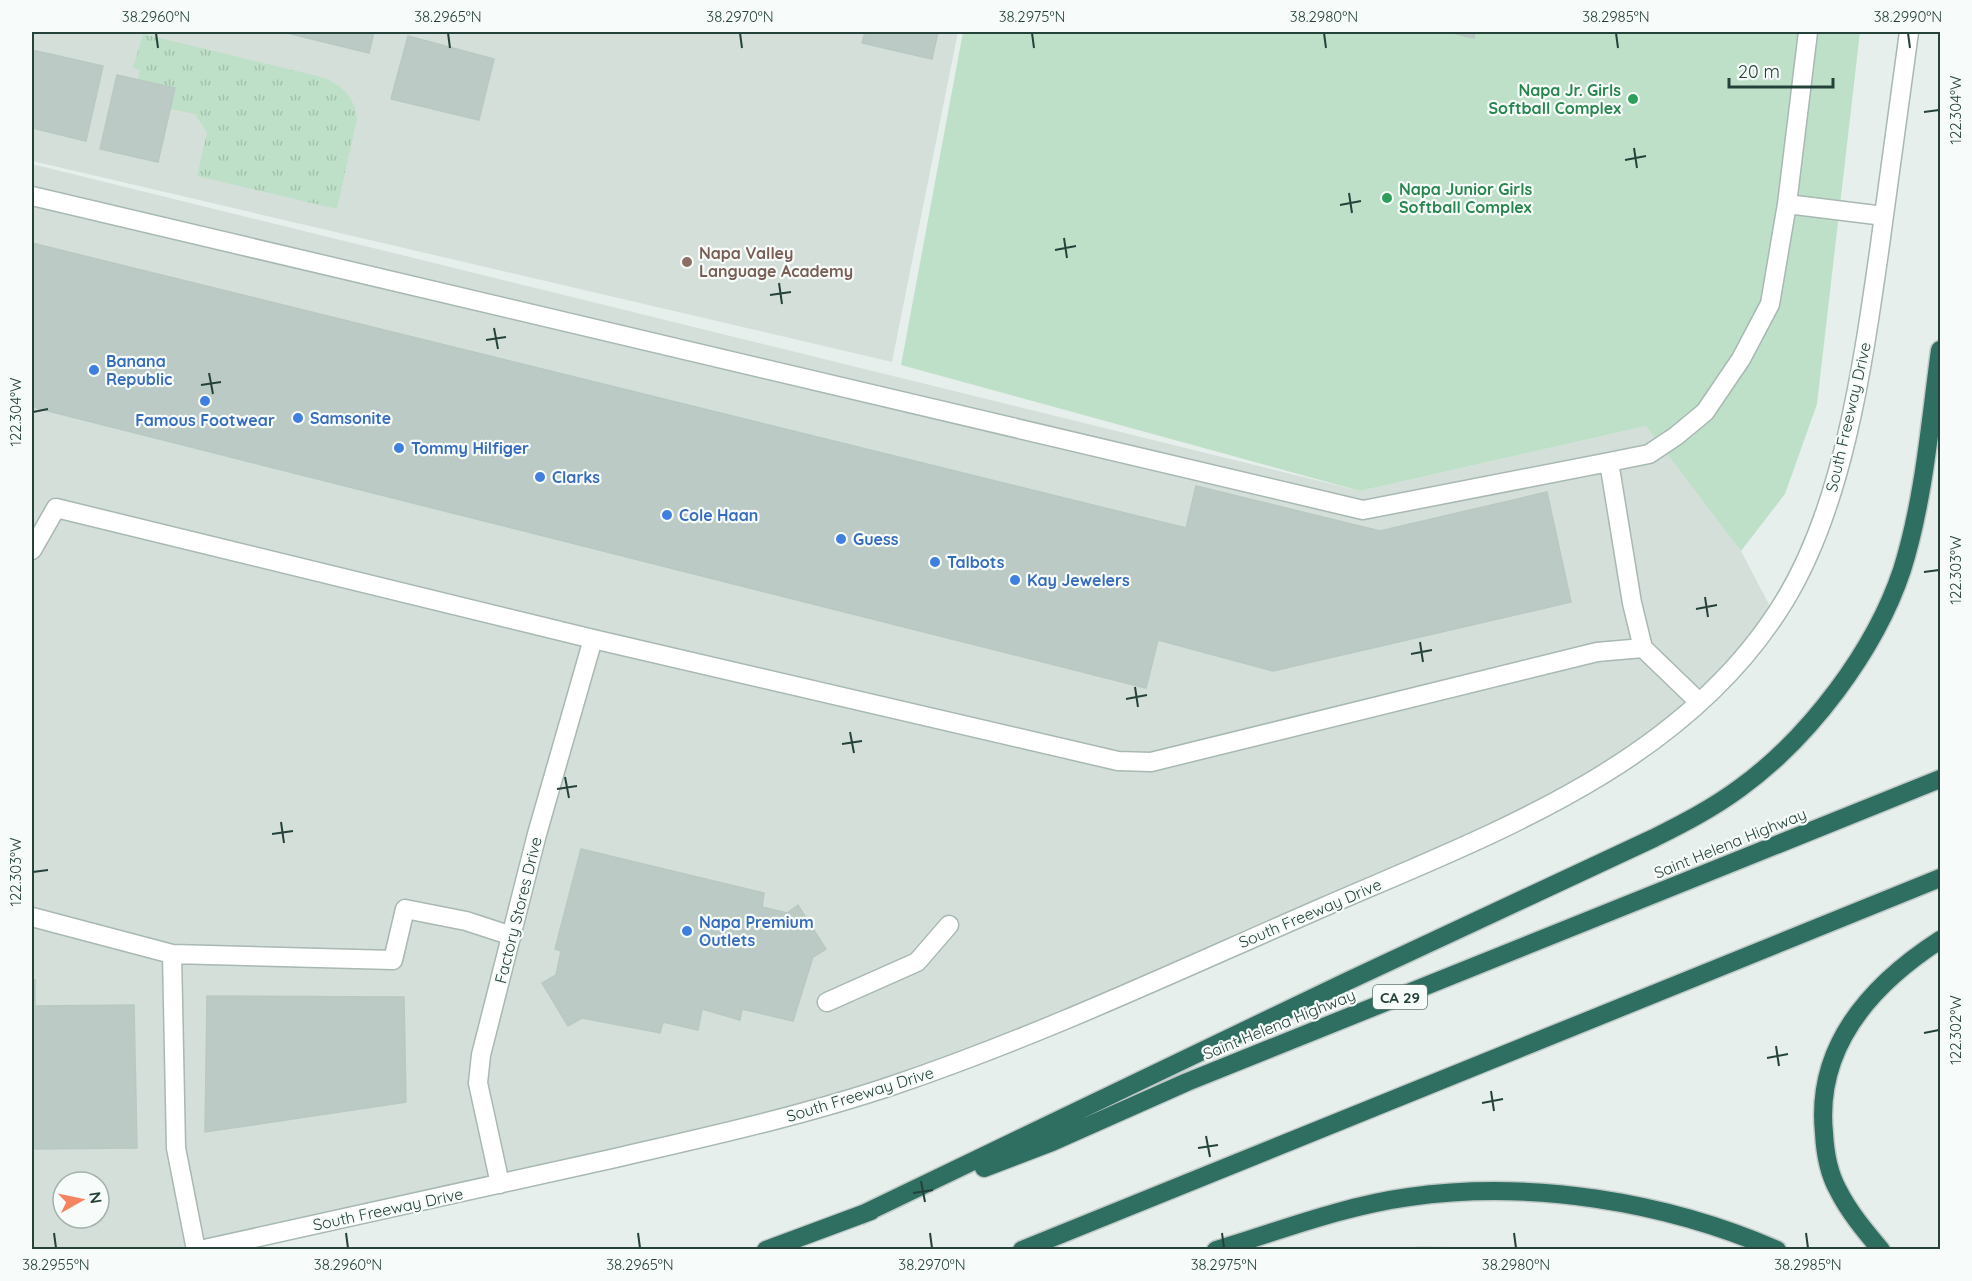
<svg xmlns="http://www.w3.org/2000/svg" width="1972" height="1281" font-family="Quicksand,sans-serif">
	<style>
		.built { fill: #d4dfda; fill-rule: evenodd }
		.grass { fill: url(#grass-tufts) }
		.pitch { fill: #bfe0c8 }
		.building { fill: #bbcac4; stroke: #b8c9c2; stroke-width: 1.5 }
		.lines { fill: none; stroke-linecap: round; stroke-linejoin: round }
		.minor-casing { stroke: #a8b8b2; stroke-width: 21 }
		.highway-casing { stroke: #c2cac8; stroke-width: 21 }
		.minor { stroke: #fff; stroke-width: 18 }
		.highway { stroke: #2f6f62; stroke-width: 18 }
		.ticks { fill: none; stroke: #24423a; stroke-width: 2 }
		.leisure-dot { fill: #2e9e5b; stroke: #f7fbf9; stroke-width: 2 }
		.education-dot { fill: #8d6e63; stroke: #f7fbf9; stroke-width: 2 }
		.shop-dot { fill: #3f7fe0; stroke: #f7fbf9; stroke-width: 2 }
		.labels { text-anchor: middle; dominant-baseline: central; stroke-width: 4.5; stroke-linejoin: round; paint-order: stroke }
		.shield { fill: #f7fbf9; stroke: #637a73; stroke-width: 1.5 }
		.shield-label { font-size: 15px; font-weight: bold; fill: #24423a }
		.leisure-label { font-size: 16px; font-weight: bold; fill: #27864d; stroke: #f7fbf9; text-anchor: end }
		.education-label { font-size: 16px; font-weight: bold; fill: #785e54; stroke: #f7fbf9; text-anchor: start }
		.shop-label { font-size: 16px; font-weight: bold; fill: #366cbe; stroke: #f7fbf9; text-anchor: start }
		.street-label { font-size: 16px; fill: #24423a; stroke: #f7fbf9 }
		.neatline { fill: none; stroke: #24423a; stroke-width: 2 }
		.ticks-label { font-size: 15px; text-anchor: middle; fill: #24423a }
	</style>
	<defs>
		<pattern id="grass-tufts" width="24" height="20" patternUnits="userSpaceOnUse" patternTransform="scale(1.5)"><rect width="24" height="20" fill="#bfe0c8"/><path d="M3 7l-1-3M5 7V3M7 7l1-3M15 17l-1-3M17 17v-4M19 17l1-3" fill="none" stroke="#a4c1ad"/></pattern>
	</defs>
	<rect width="100%" height="100%" fill="#e6efeb"/>
	<path class="built" d="M32,32h926l-66,330 -860,-201z
		M32,164l1328,327 286,-65 17,18 78,107 34,65 -33,47 -158,124 -693,299 -691,163 -168,1zM63,1182h36v36h-36z
		M1419,1246l92,3h4h-109z"/>
	<path class="grass" d="M143,34l178,43c21,7 34,20 36,42l-20,90 -140,-33 10,-43 -12,-19 -25,-5 5,-21 -37,-8 2,-10 -7,-2z"/>
	<path class="pitch" d="M963,32h897l-43,372 -32,90 -44,57 -95,-125 -286,65 -459,-126z"/>
	<path class="building" d="M283,32h91l-5,21z
		M865,32h73l-6,27 -70,-16z
		M1448,32h27l-1,6z
		M408,36l86,23 -15,61 -88,-21z
		M32,50l71,16 -17,75 -54,-13z
		M117,75l58,13 -17,74 -58,-13z
		M32,243l1154,285 10,-42 184,45 167,-39 24,110 -298,69 -115,-31 -12,48 -1114,-281z
		M581,849l183,44 -2,14 25,6 11,-8 28,44 -13,8 -20,64 -51,-12 -2,11 -38,-11 -4,21 -35,-8 -3,11 -78,-15 -14,8 -26,-43 14,-8 5,-24 -6,-2z
		M32,980h3v26l99,-1 3,143 -105,1z
		M207,996l197,1 2,105 -201,30z"/>
	<g class="lines">
		<defs>
			<path id="minor" d="M32,196l1331,314 246,-48 23,141 11,45 56,54
				M1787,204l97,12
				M1609,462l40,-8 27,-18 29,-24 36,-53 29,-55 17,-100 21,-172
				M32,550l24,-42 537,131 525,122 33,1 446,-110 46,-4
				M32,917l140,37 221,6 12,-51 61,12 46,15
				M172,954l4,194 20,102
				M827,1002l90,-40 32,-37
				M500,1184l-22,-101 3,-28 56,-221 56,-195
				M200,1250c137,-30 274,-60 411,-91 95,-22 191,-43 283,-74 148,-50 289,-117 432,-179 168,-73 360,-142 459,-306 59,-97 78,-237 94,-348 10,-74 20,-147 30,-220"/>
			<path id="highway" d="M984,1168l68,-26 135,-60 753,-303
				M861,1215l489,-235 304,-142c30,-15 59,-30 86,-50 69,-50 135,-137 162,-218 22,-70 28,-147 38,-220
				M766,1250l105,-39
				M1022,1250l918,-372
				M1216,1250c63,-19 127,-44 193,-53 122,-17 255,4 368,53
				M1881,1250c-16,-19 -32,-38 -43,-60 -10,-18 -13,-38 -14,-57 -9,-87 48,-149 116,-193"/>
		</defs>
		<use href="#minor" class="minor-casing"/>
		<use href="#highway" class="highway-casing"/>
		<use href="#minor" class="minor"/>
		<use href="#highway" class="highway"/>
	</g>
	<path class="ticks" d="M156,33l2,15M448,33l2,15M740,33l2,15M1032,33l2,15M1324,33l2,15M1616,33l2,15M1908,33l2,15M1924,112l15,-2M1634,148l3,20M1625,160l21,-4M1349,193l3,20M1340,205l21,-4M1064,238l3,20M1055,250l21,-4M779,283l3,21M770,295l21,-3M494,328l4,21M486,340l20,-3M209,373l4,21M201,385l20,-3M33,412l15,-3M1924,572l15,-2M1705,597l3,20M1696,609l21,-4M1420,642l3,20M1411,654l21,-4M1135,687l3,20M1126,699l21,-4M850,732l4,21M842,744l20,-3M565,777l4,21M557,789l20,-3M281,822l3,21M272,834l21,-3M33,872l15,-2M1924,1033l15,-3M1776,1046l3,20M1767,1058l21,-4M1491,1091l3,20M1482,1103l21,-4M1206,1136l4,21M1198,1148l20,-3M921,1181l4,21M913,1193l20,-3M54,1233l2,15M346,1233l2,15M638,1233l2,15M930,1233l2,15M1222,1233l2,15M1514,1233l2,15M1806,1233l2,15"/>
	<g class="leisure-dot">
		<circle cx="1633" cy="99" r="6"/>
		<circle cx="1387" cy="198" r="6"/>
	</g>
	<circle class="education-dot" cx="687" cy="262" r="6"/>
	<g class="shop-dot">
		<circle cx="94" cy="370" r="6"/>
		<circle cx="205" cy="401" r="6"/>
		<circle cx="298" cy="418" r="6"/>
		<circle cx="399" cy="448" r="6"/>
		<circle cx="540" cy="477" r="6"/>
		<circle cx="667" cy="515" r="6"/>
		<circle cx="841" cy="539" r="6"/>
		<circle cx="935" cy="562" r="6"/>
		<circle cx="1015" cy="580" r="6"/>
		<circle cx="687" cy="931" r="6"/>
	</g>
	<g class="labels">
		<rect class="shield" x="1373" y="985" width="54" height="24" rx="4.5"/>
		<g class="shield-label">
			<text x="1400" y="997">CA 29</text>
		</g>
		<g class="leisure-label">
			<text x="1621" y="90">Napa Jr. Girls<tspan x="1621" dy="18">Softball Complex</tspan></text>
			<text x="1399" y="189" text-anchor="start">Napa Junior Girls<tspan x="1399" dy="18">Softball Complex</tspan></text>
		</g>
		<g class="education-label">
			<text x="699" y="253">Napa Valley<tspan x="699" dy="18">Language Academy</tspan></text>
		</g>
		<g class="shop-label">
			<text x="106" y="361">Banana<tspan x="106" dy="18">Republic</tspan></text>
			<text x="310" y="418">Samsonite</text>
			<text x="205" y="420" text-anchor="middle">Famous Footwear</text>
			<text x="411" y="448">Tommy Hilfiger</text>
			<text x="552" y="477">Clarks</text>
			<text x="679" y="515">Cole Haan</text>
			<text x="853" y="539">Guess</text>
			<text x="947" y="562">Talbots</text>
			<text x="1027" y="580">Kay Jewelers</text>
			<text x="699" y="922">Napa Premium<tspan x="699" dy="18">Outlets</tspan></text>
		</g>
		<g class="street-label">
			<text transform="translate(1848 417) rotate(-77)">South Freeway Drive</text>
			<text transform="translate(1730 843) rotate(-22)">Saint Helena Highway</text>
			<text transform="translate(518 910) rotate(-76)">Factory Stores Drive</text>
			<text transform="translate(1310 913) rotate(-23)">South Freeway Drive</text>
			<text transform="translate(1279 1024) rotate(-22)">Saint Helena Highway</text>
			<text transform="translate(860 1094) rotate(-17)">South Freeway Drive</text>
			<text transform="translate(388 1209) rotate(-12)">South Freeway Drive</text>
		</g>
	</g>
	<rect width="1972" height="1281" fill="none" stroke="#f7fbf9" stroke-width="66"/>
	<g transform="translate(81 1200) rotate(81)"><circle r="28" fill="#f7fbf9" stroke="#a3b1ad" stroke-width="1.5"/>
	<path d="M0-4.5L10 22L0 15L-10 22Z" fill="#f4845f"/>
	<text y="-9" font-size="16" font-weight="bold" text-anchor="middle" fill="#24423a">N</text>
	</g>
	<path d="M1729 78v9h104v-9" fill="none" stroke="#24423a" stroke-width="3"/>
	<text x="1738" y="78" font-size="18" fill="#24423a" stroke="#f7fbf9" stroke-width="4.5" paint-order="stroke">20 m</text>
	<rect x="33" y="33" width="1906" height="1215" class="neatline"/>
	<g class="ticks-label">
		<text x="156" y="22">38.2960°N</text>
		<text x="448" y="22">38.2965°N</text>
		<text x="740" y="22">38.2970°N</text>
		<text x="1032" y="22">38.2975°N</text>
		<text x="1324" y="22">38.2980°N</text>
		<text x="1616" y="22">38.2985°N</text>
		<text x="1908" y="22">38.2990°N</text>
		<text transform="translate(1956 110) rotate(-90)" y="5">122.304°W</text>
		<text transform="translate(16 412) rotate(-90)" y="5">122.304°W</text>
		<text transform="translate(1956 570) rotate(-90)" y="5">122.303°W</text>
		<text transform="translate(16 872) rotate(-90)" y="5">122.303°W</text>
		<text transform="translate(1956 1030) rotate(-90)" y="5">122.302°W</text>
		<text x="56" y="1270">38.2955°N</text>
		<text x="348" y="1270">38.2960°N</text>
		<text x="640" y="1270">38.2965°N</text>
		<text x="932" y="1270">38.2970°N</text>
		<text x="1224" y="1270">38.2975°N</text>
		<text x="1516" y="1270">38.2980°N</text>
		<text x="1808" y="1270">38.2985°N</text>
	</g>
</svg>
